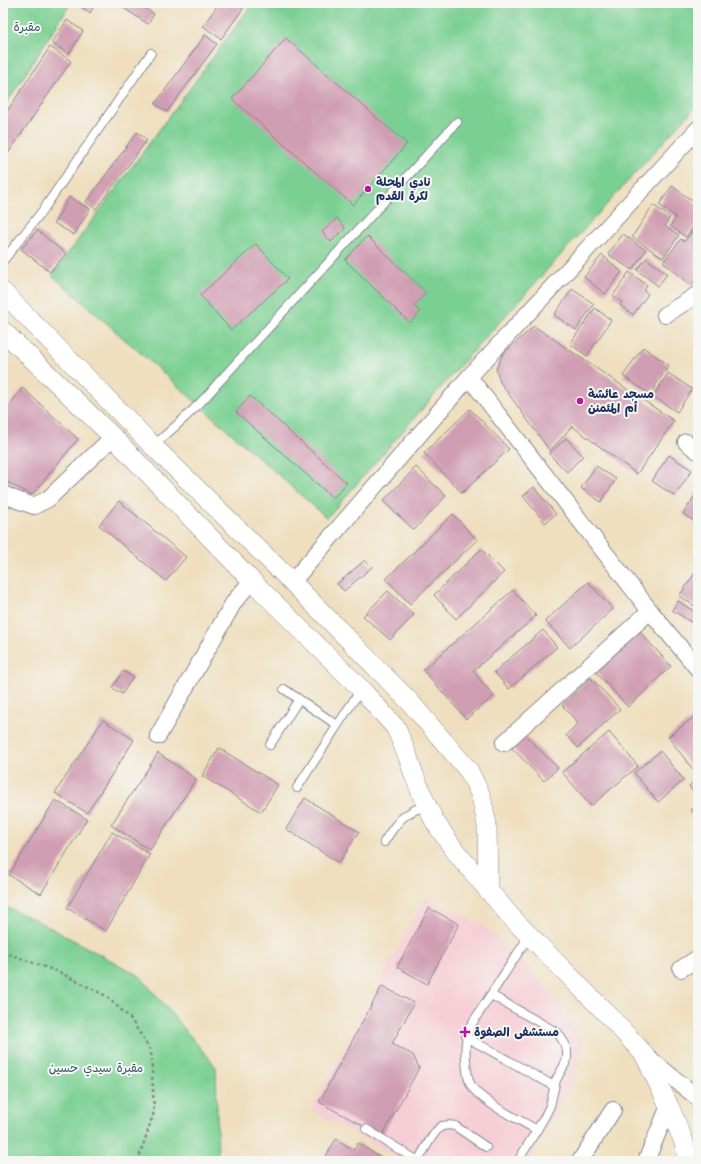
<svg xmlns="http://www.w3.org/2000/svg" width="701" height="1164" font-family="'Architects Daughter','Playpen Sans Arabic',sans-serif">
	<style>
		.built { fill: #f6cfd6 }
		.green { fill: #7ad093; stroke: #4a8078 }
		.building { fill: #d09eb2 }
		.lines { fill: none; stroke-linecap: round; stroke-linejoin: round }
		.service-casing { stroke: #85878e; stroke-width: 10 }
		.minor-casing { stroke: #85878e; stroke-width: 18 }
		.tertiary-casing { stroke: #85878e; stroke-width: 20 }
		.path { stroke: #85878e; stroke-width: 2.5; stroke-dasharray: 3 3; stroke-linecap: butt }
		.service { stroke: #fff; stroke-width: 8 }
		.minor { stroke: #fff; stroke-width: 16 }
		.tertiary { stroke: #fff; stroke-width: 19 }
		.poi-dot { fill: #b5179e; stroke: #f6f6f2; stroke-width: 1.5 }
		.labels { text-anchor: middle; dominant-baseline: central; stroke-width: 4; stroke-linejoin: round; paint-order: stroke }
		.park-label { font-size: 12px; fill: #33576b; stroke: #f6f6f2 }
		.poi-label { font-size: 12px; font-weight: bold; fill: #1b2f5e; stroke: #f6f6f2; text-anchor: start }
	</style>
	<rect width="100%" height="100%" fill="#f6f6f2"/>
	<filter id="ink" filterUnits="userSpaceOnUse"><feTurbulence type="fractalNoise" baseFrequency=".025" numOctaves="2"/><feDisplacementMap in="SourceGraphic" scale="8" xChannelSelector="R" yChannelSelector="G"/><feConvolveMatrix kernelMatrix="1 2 1 2 8 2 1 2 1" color-interpolation-filters="sRGB"/></filter>
	<filter id="wash" filterUnits="userSpaceOnUse"><feTurbulence type="fractalNoise" baseFrequency=".012" numOctaves="4" result="noise"/><feDisplacementMap in="SourceGraphic" scale="16" xChannelSelector="R" yChannelSelector="G"/><feGaussianBlur stdDeviation="0.9" result="paint"/><feColorMatrix in="noise" values="0 0 0 0 0 0 0 0 0 0 0 0 0 0 0 0 0 1.4 0 .05"/><feComposite in="paint" operator="in"/></filter>
	<g filter="url(#wash)">
		<rect width="100%" height="100%" fill="#efdfbf"/>
		<path class="built" d="M425,898l58,27 32,29 38,40 30,50 -9,34 -41,77 -4,6h-125l-93,-51z"/>
		<path class="green" d="M3,3h68l-68,106z
			M253,3h445v101l-241,265 -130,149 -275,-243z
			M3,906l31,13 106,57 76,91 2,94h-215z"/>
		<g id="blocks">
			<path class="building" d="M77,3h19l-6,10 -13,-9z
				M116,3h21l17,11 -6,10z
				M219,3h28l-26,36 -18,-13z
				M67,20l16,11 -14,23 -17,-11z
				M205,35l12,9 -50,68 -12,-8z
				M286,38l121,106 -54,61 -121,-106z
				M50,47l21,14 -68,100v-44z
				M137,132l10,8 -51,69 -10,-7z
				M672,186l26,19v16l-12,16 -16,-11 6,-9 -17,-12z
				M69,197l21,12 -16,26 -20,-12z
				M653,205l17,12 -5,9 14,9 -16,23 -31,-21z
				M337,218l8,10 -14,14 -9,-10z
				M698,224v53l-7,8 -28,-23 18,-23 3,3z
				M37,230l29,24 -16,18 -29,-23z
				M623,234l23,16 -14,20 -24,-16z
				M367,236l59,57 -12,13 6,6 -10,11 -65,-63z
				M256,244l32,35 -57,51 -31,-35z
				M602,255l20,17 -17,22 -21,-17z
				M646,258l21,16 -9,12 -21,-16z
				M629,272l18,13 -3,6 4,3 -15,21 -13,-10 2,-3 -9,-6z
				M572,289l22,15 -18,26 -22,-15z
				M595,308l16,12 -24,36 -17,-12z
				M534,326l140,95 -37,53 -65,-48 -22,25 -50,-69 -4,-13 7,-15z
				M643,347l26,18 -19,29 -27,-18z
				M668,373l24,16 -15,23 -24,-16z
				M23,388l55,51 -46,56 -29,-15v-67z
				M250,396l97,87 -14,15 -97,-86z
				M470,409l39,40 -47,44 -38,-40z
				M566,438l17,18 -16,16 -18,-18z
				M669,455l23,15 -17,26 -23,-15z
				M596,466l20,13 -15,23 -20,-14z
				M416,467l30,29 -32,34 -31,-29z
				M534,487l22,27 -11,9 -22,-27z
				M698,491v33l-15,-10z
				M119,501l67,56 -20,24 -67,-56z
				M453,514l24,26 -67,64 -24,-25z
				M481,549l23,23 -48,47 -22,-24z
				M365,560l7,7 -28,24 -7,-7z
				M698,569v39l-19,-12z
				M588,582l25,27 -43,39 -25,-27z
				M513,590l23,26 -63,55 21,25 -28,23 -43,-49z
				M388,591l26,24 -24,25 -27,-24z
				M678,601l20,13v4l-4,6 -22,-14z
				M543,630l14,17 -48,42 -15,-17z
				M639,631l32,35 -43,41 -32,-35z
				M123,671l10,6 -11,17 -10,-6z
				M591,678l29,31 -42,39 -12,-13 12,-12 -16,-18z
				M698,714v62l-30,-39z
				M103,720l31,20 -47,73 -32,-20z
				M609,732l29,34 -47,40 -29,-34z
				M525,735l33,33 -14,13 -32,-33z
				M219,748l59,37 -17,27 -59,-36z
				M660,751l24,29 -26,22 -24,-29z
				M158,753l38,26 -46,71 -39,-25z
				M698,778v20l-9,-12z
				M305,798l54,34 -20,31 -53,-34z
				M55,800l32,19 -46,75 -32,-19z
				M698,805v15l-7,-10z
				M112,832l38,22 -44,77 -39,-23z
				M429,908l30,16 -32,60 -30,-17z
				M382,986l32,17 -22,41 21,11 6,13 -37,68 -63,-34z
				M336,1139l18,11 4,-7 25,16 -1,2h-59z"/>
		</g>
	</g>
	<g filter="url(#ink)">
		<use href="#blocks" fill-opacity="0" stroke="#85878e" stroke-width="1"/>
		<g class="lines">
			<defs>
				<path id="service" d="M3,261l40,-51 108,-157
					M153,446c23,-20 46,-40 65,-63l239,-261
					M284,689l53,36
					M270,745l29,-46
					M297,788l64,-99
					M384,842c12,-19 20,-31 43,-36
					M529,936l-58,89c-6,13 -6,23 -5,36 1,8 1,17 5,24 8,16 49,35 66,45
					M491,995l67,38 7,11 2,7v7l-2,6 -9,16 -6,26 -6,12 -26,43
					M466,1037l88,49
					M366,1129l52,32c5,-9 16,-31 24,-35 5,-1 9,-1 13,0l31,21"/>
				<path id="minor" d="M665,315l33,-21
					M469,377l181,234 48,58
					M686,442l12,9
					M3,494l14,6 17,6 14,-7 65,-62
					M292,582l177,-205 229,-248
					M158,736l76,-134 10,-12 9,-8
					M504,743l146,-132
					M681,969l17,-11
					M645,1055l53,43
					M580,1161l33,-51
					M646,1161l23,-55"/>
				<path id="tertiary" d="M3,292l150,154 139,136 117,119 60,70 12,25 6,29 1,66
					M3,331l110,106 140,145 108,107 35,39 12,29 6,18 13,31 8,16 20,29 57,67 98,99 34,37 25,52 15,36 4,19"/>
			</defs>
			<use href="#service" class="service-casing"/>
			<use href="#minor" class="minor-casing"/>
			<use href="#tertiary" class="tertiary-casing"/>
			<path class="path" d="M3,952l56,20 47,24 24,22 21,33 3,61 -16,49"/>
			<use href="#service" class="service"/>
			<use href="#minor" class="minor"/>
			<use href="#tertiary" class="tertiary"/>
		</g>
	</g>
	<g class="poi-dot">
		<circle cx="368" cy="189" r="4"/>
		<circle cx="580" cy="401" r="4"/>
		<path d="M463 1026h4v4h4v4h-4v4h-4v-4h-4v-4h4z"/>
	</g>
	<g class="labels">
		<g class="park-label">
			<text x="27" y="27">مقبرة</text>
			<text x="96" y="1068">مقبرة سيدي حسين</text>
		</g>
		<g class="poi-label">
			<text x="376" y="182">نادي المحلة<tspan x="376" dy="14">لكرة القدم</tspan></text>
			<text x="588" y="394">مسجد عائشة<tspan x="588" dy="14">أم المئمنن</tspan></text>
			<text x="474" y="1032">مستشفى الصفوة</text>
		</g>
	</g>
	<rect width="701" height="1164" fill="none" stroke="#f6f6f2" stroke-width="16"/>
</svg>
